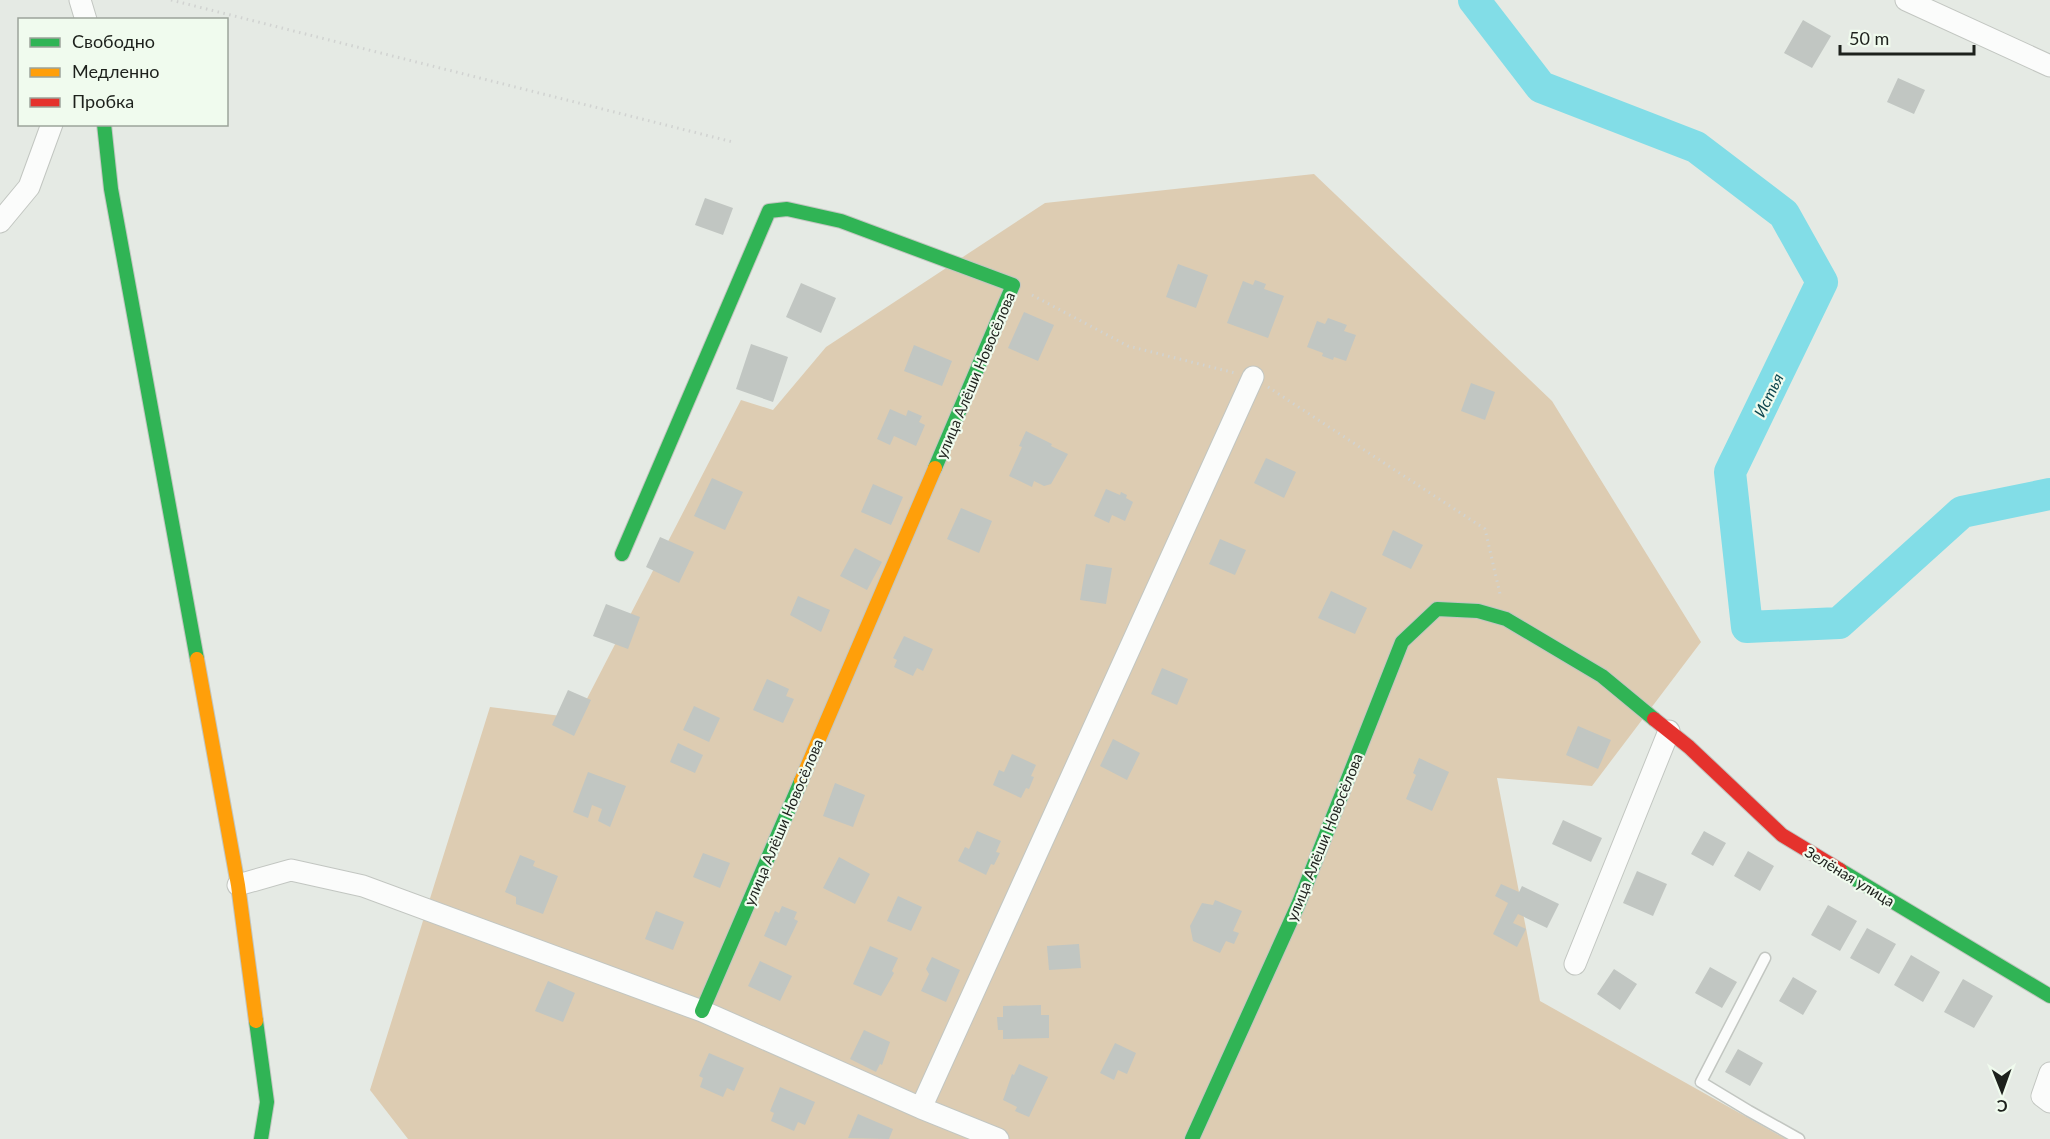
<svg xmlns="http://www.w3.org/2000/svg" width="2050" height="1139" font-family="Lato,sans-serif">
	<style>
		.green { fill: #ddccb2 }
		.lines { fill: none; stroke-linecap: round; stroke-linejoin: round }
		.river { stroke: #82dde7; stroke-width: 32 }
		.building { fill: #c1c6c2 }
		.lane-casing { stroke: #c2c6c1; stroke-width: 13 }
		.street-casing { stroke: #c2c6c1; stroke-width: 23 }
		.fast-casing { stroke: #c2c6c1; stroke-width: 16 }
		.slow-casing { stroke: #c2c6c1; stroke-width: 16 }
		.jam-casing { stroke: #c2c6c1; stroke-width: 16 }
		.path { stroke: #d1d3d1; stroke-width: 3; stroke-dasharray: 1.5 4.5; stroke-linecap: butt }
		.lane { stroke: #fbfcfb; stroke-width: 10 }
		.street { stroke: #fbfcfb; stroke-width: 21 }
		.fast { stroke: #30b455; stroke-width: 14 }
		.slow { stroke: #ff9f0a; stroke-width: 14 }
		.jam { stroke: #e5322d; stroke-width: 14 }
		.labels { text-anchor: middle; dominant-baseline: central; stroke-width: 4.5; stroke-linejoin: round; paint-order: stroke }
		.street-label { font-size: 15px; fill: #1d211c; stroke: #f0fbee }
		.water-label { font-size: 16px; font-style: italic; fill: #0e474f; stroke: #f0fbee }
	</style>
	<rect width="100%" height="100%" fill="#e5eae4"/>
	<path class="green" d="M1314,174l238,227 149,241 -109,144 -95,-8 43,223 246,138h-1378l-38,-49 120,-383 87,11 164,-318 32,10 53,-63 219,-144z"/>
	<g class="lines">
		<path class="river" d="M1474,0l67,87 155,60 88,67 38,68 -92,190 17,155 92,-4 123,-111 88,-18"/>
	</g>
	<path class="building" d="M1803,20l28,16 -19,32 -28,-15z
		M1898,78l27,12 -11,24 -27,-12z
		M705,198l28,10 -10,27 -28,-10z
		M1178,264l30,11 -12,33 -30,-11z
		M1255,280l11,4 -2,5 20,7 -16,42 -41,-15 16,-42 10,4z
		M801,283l35,15 -15,35 -35,-16z
		M1024,312l30,13 -16,36 -30,-13z
		M1328,318l19,7 -3,6 12,4 -10,26 -12,-4 -1,3 -11,-4 1,-3 -16,-6 10,-26 8,3z
		M751,344l37,13 -15,45 -37,-13z
		M914,345l38,16 -10,25 -38,-15z
		M1471,383l24,9 -10,28 -24,-9z
		M890,409l16,7 2,-6 14,6 -3,6 6,3 -9,21 -22,-10 -4,9 -13,-6z
		M1026,431l26,13 -1,2 17,8 -17,30 -7,2 -10,-5 -2,6 -23,-11 13,-29 -3,-1z
		M1266,458l30,14 -12,26 -30,-15z
		M712,478l31,14 -18,38 -31,-14z
		M873,484l30,13 -12,28 -30,-13z
		M1106,489l14,6 1,-3 6,3 -1,3 7,4 -8,19 -13,-6 -3,8 -15,-7z
		M961,508l31,13 -13,32 -32,-14z
		M1393,530l30,15 -12,24 -29,-14z
		M660,537l34,15 -15,31 -33,-16z
		M1220,539l26,11 -11,25 -26,-11z
		M855,548l27,14 -15,28 -27,-14z
		M1086,564l26,4 -6,36 -26,-4z
		M1331,591l36,17 -12,26 -37,-16z
		M798,596l32,14 -9,22 -31,-17z
		M606,604l34,13 -12,32 -35,-13z
		M904,636l29,13 -10,22 -6,-3 -4,8 -19,-9 3,-7 -4,-2z
		M1162,668l26,11 -11,26 -26,-11z
		M767,679l22,10 -3,7 8,3 -11,24 -30,-13z
		M568,690l23,10 -17,36 -22,-11z
		M694,706l26,12 -11,24 -26,-12z
		M1578,726l33,14 -13,29 -32,-14z
		M1113,739l27,14 -13,27 -27,-14z
		M678,743l25,12 -8,18 -25,-11z
		M1012,754l24,11 -5,11 3,1 -5,12 -3,-1 -5,10 -28,-13 6,-15 5,2z
		M1419,758l30,14 -17,39 -26,-12 10,-24 -3,-2z
		M588,772l38,14 -16,41 -12,-6 4,-12 -10,-4 -4,13 -15,-6z
		M835,783l30,12 -12,32 -30,-11z
		M1563,820l39,18 -11,24 -39,-18z
		M977,831l24,10 -5,11 4,1 -6,12 -3,-1 -5,11 -28,-14 7,-14 4,2z
		M1704,831l22,12 -13,23 -22,-12z
		M1748,851l26,15 -14,25 -26,-15z
		M703,853l27,10 -10,25 -27,-11z
		M520,855l15,6 -2,5 25,10 -15,38 -27,-10v-7l-11,-5z
		M839,857l31,17 -15,30 -32,-16z
		M1637,871l30,13 -14,32 -30,-13z
		M1501,884l18,8 3,-6 37,18 -12,24 -29,-14 -5,9 13,6 -9,18 -24,-13 15,-31 -13,-7z
		M898,896l24,11 -11,24 -24,-10z
		M1215,900l27,11 -9,20 6,2 -5,11 -8,-3 -6,12 -27,-12 -3,-15 12,-23 11,2z
		M1828,905l29,16 -17,30 -29,-16z
		M782,906l15,6 -3,7 4,2 -12,25 -22,-10 11,-25 4,2z
		M656,911l28,11 -11,28 -28,-11z
		M1867,928l29,16 -17,30 -29,-16z
		M1079,944l2,24 -32,2 -2,-24z
		M870,946l28,12 -6,13 2,2 -13,23 -28,-12z
		M1911,955l29,17 -17,30 -29,-17z
		M932,957l28,13 -14,32 -25,-11 8,-17 -3,-5z
		M760,961l32,15 -12,25 -32,-15z
		M1710,967l27,15 -15,26 -27,-15z
		M1614,969l23,15 -17,26 -23,-16z
		M1793,977l24,14 -14,24 -24,-14z
		M1963,979l30,17 -19,32 -30,-16z
		M548,981l27,12 -12,29 -28,-11z
		M1041,1005v10h8v23l-46,1v-9h-5l-1,-13h6v-11z
		M864,1030l26,12 -8,23 -2,-1 -4,8 -26,-13z
		M1115,1043l21,10 -9,21 -9,-4 -4,10 -14,-7z
		M1738,1049l25,14 -13,23 -25,-14z
		M709,1053l35,15 -10,23 -7,-3 -4,9 -23,-10 3,-9 -4,-2z
		M1019,1064l29,13 -19,40 -14,-6 2,-4 -14,-7 9,-26 2,1z
		M780,1087l35,15 -10,23 -7,-3 -4,9 -23,-10 3,-8 -4,-2z
		M858,1114l35,15 -4,10 -41,-1z"/>
	<g class="lines">
		<defs>
			<path id="lane" d="M1765,958l-64,124 48,29 50,28"/>
			<path id="street" d="M80,0l6,20
				M1906,0l144,66
				M0,222l29,-35 23,-63
				M238,885l53,-15 72,16 339,125 219,97 77,31
				M1575,964l94,-233
				M2050,1073l-8,23 8,6
				M921,1108l332,-731"/>
			<path id="fast" d="M104,124l7,65 86,470
				M622,554l147,-343 18,-2 54,12 172,64 -78,183
				M1840,870l210,126
				M702,1011l99,-230
				M256,1021l11,81 -6,37
				M1192,1139l106,-234 104,-263 35,-33 41,2 28,8 96,57 52,43"/>
			<path id="slow" d="M197,659l41,226 18,136
				M801,781l134,-313"/>
			<path id="jam" d="M1654,719l35,28 93,88 58,35"/>
		</defs>
		<use href="#lane" class="lane-casing"/>
		<use href="#street" class="street-casing"/>
		<use href="#fast" class="fast-casing"/>
		<use href="#slow" class="slow-casing"/>
		<use href="#jam" class="jam-casing"/>
		<path class="path" d="M171,0l562,142
			M1032,295l96,51 107,27
			M1268,387l217,142 15,65"/>
		<use href="#lane" class="lane"/>
		<use href="#street" class="street"/>
		<use href="#fast" class="fast"/>
		<use href="#slow" class="slow"/>
		<use href="#jam" class="jam"/>
	</g>
	<g class="labels">
		<g class="street-label">
			<text transform="translate(975 375) rotate(-67)">улица Алёши Новосёлова</text>
			<text transform="translate(783 822) rotate(-67)">улица Алёши Новосёлова</text>
			<text transform="translate(1324 837) rotate(-68)">улица Алёши Новосёлова</text>
			<text transform="translate(1850 876) rotate(31)">Зелёная улица</text>
		</g>
		<g class="water-label">
			<text transform="translate(1768 395) rotate(-64)">Истья</text>
		</g>
	</g>
	<rect x="18" y="18" width="210" height="108" fill="#f0fbee" stroke="#9ca49a" stroke-width="1.5"/>
	<rect x="30" y="38" width="30" height="9" fill="#30b455" stroke="#9ca49a" stroke-width="1.5"/>
	<text x="72" y="48" font-size="18" fill="#1d211c">Свободно</text>
	<rect x="30" y="68" width="30" height="9" fill="#ff9f0a" stroke="#9ca49a" stroke-width="1.5"/>
	<text x="72" y="78" font-size="18" fill="#1d211c">Медленно</text>
	<rect x="30" y="98" width="30" height="9" fill="#e5322d" stroke="#9ca49a" stroke-width="1.5"/>
	<text x="72" y="108" font-size="18" fill="#1d211c">Пробка</text>
	<g transform="translate(2002 1091) rotate(179)" stroke="#f0fbee" stroke-width="4.5" paint-order="stroke">
	<path d="M0-4.5L10 22L0 15L-10 22Z" fill="#1d211c"/>
	<text y="-9" font-size="16" font-weight="bold" text-anchor="middle" fill="#1d211c">С</text>
	</g>
	<path d="M1840 45v9h134v-9" fill="none" stroke="#1d211c" stroke-width="3"/>
	<text x="1849" y="45" font-size="18" fill="#1d211c" stroke="#f0fbee" stroke-width="4.5" paint-order="stroke">50 m</text>
</svg>
